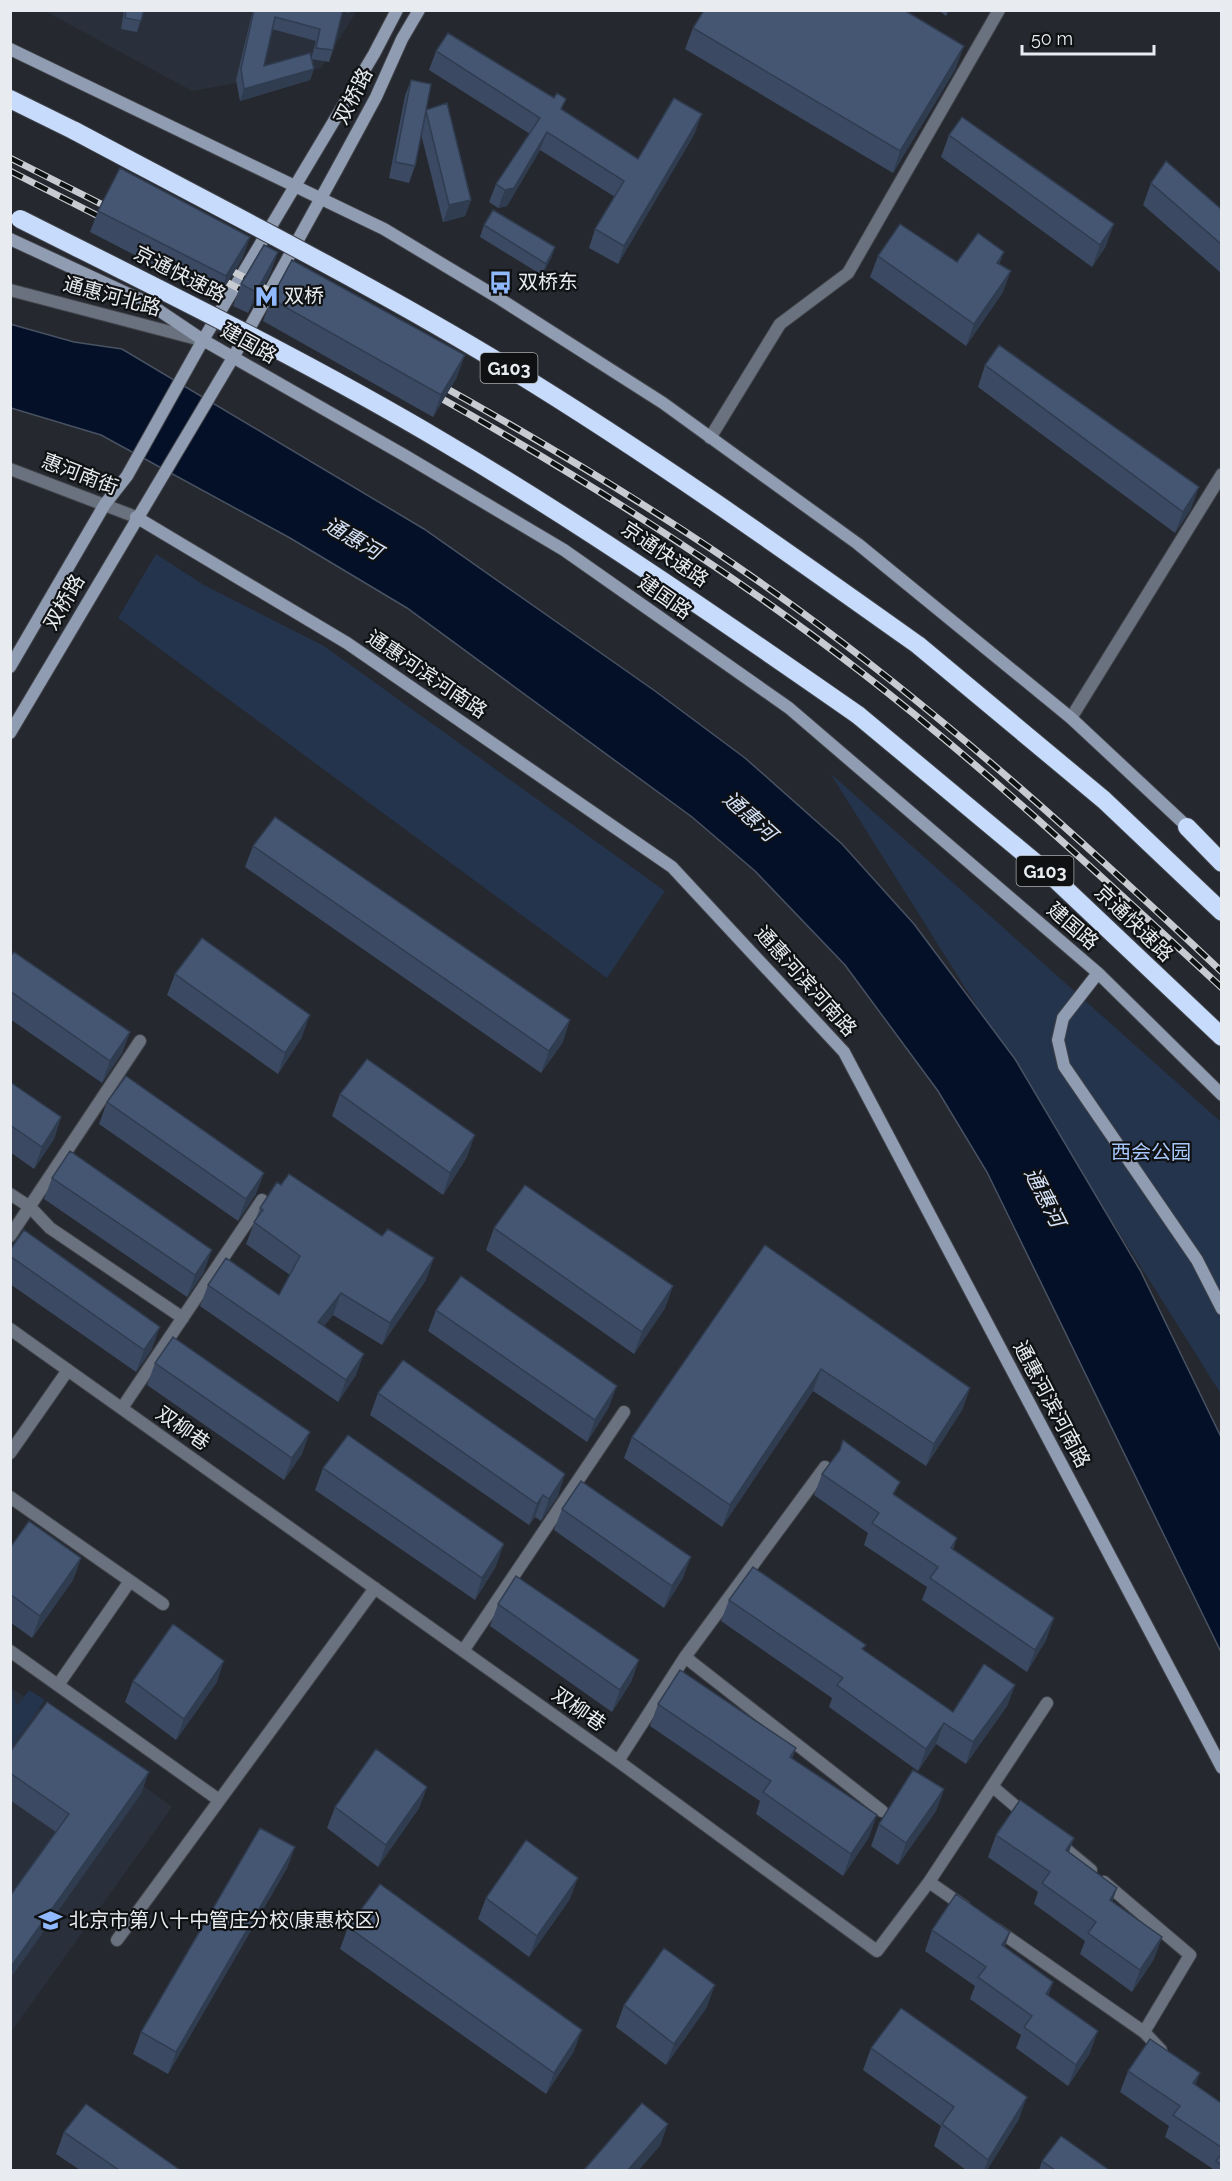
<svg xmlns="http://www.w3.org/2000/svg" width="1232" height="2181" font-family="Raleway,'Noto Sans SC',sans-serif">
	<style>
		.built { fill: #2a303b }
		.green { fill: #25344d }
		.water { fill: #041027; stroke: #485263; stroke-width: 1.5 }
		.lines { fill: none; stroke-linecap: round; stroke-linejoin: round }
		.street-casing { stroke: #404349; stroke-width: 14 }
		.secondary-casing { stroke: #404349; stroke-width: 14 }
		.highway-casing { stroke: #404349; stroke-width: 20 }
		.street { stroke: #6a727f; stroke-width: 12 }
		.secondary { stroke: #909cb1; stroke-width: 12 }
		.highway { stroke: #c7dbfc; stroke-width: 18 }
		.rail-casing { stroke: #c8cbcf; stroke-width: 7 }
		.rail { stroke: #0f1113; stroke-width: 4.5; stroke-dasharray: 14; stroke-linecap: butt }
		.highway-bridge-casing { stroke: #404349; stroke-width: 20; stroke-linecap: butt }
		.highway-bridge { stroke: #c7dbfc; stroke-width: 18 }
		.wall { fill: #3b4a62; fill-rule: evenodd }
		.shaded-wall { fill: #303c50 }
		.building { fill: #455672; stroke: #303c50; stroke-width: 1.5 }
		.labels { text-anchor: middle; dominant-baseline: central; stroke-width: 4.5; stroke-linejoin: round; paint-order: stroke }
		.shield { fill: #0f1113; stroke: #a7aaad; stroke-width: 1.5 }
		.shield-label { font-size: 18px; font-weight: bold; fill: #e8ebef }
		.street-label { font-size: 20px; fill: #e8ebef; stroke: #0f1113 }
		.poi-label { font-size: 20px; fill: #e8ebef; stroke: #0f1113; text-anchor: start }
		.park-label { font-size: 20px; fill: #a7c6fa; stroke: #0f1113 }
		.water-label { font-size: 21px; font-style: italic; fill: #d5e2f7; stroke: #0f1113 }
	</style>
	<rect width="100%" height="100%" fill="#25282e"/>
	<path class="built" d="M45,11h312l-36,57 -129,23z
		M11,1687l161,120 -161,225z"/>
	<path class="green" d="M156,554l48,31 120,61 341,245 -58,87 -489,-360z
		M830,773l391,349v272z
		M11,1687l6,19 12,-16 16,10 -34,48z"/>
	<path class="water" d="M10,324l64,18 48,7 302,180 231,162 90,67 97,86 72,80 101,135 125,211 81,167v215l-234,-480 -49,-81 -93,-126 -90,-94 -63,-54 -285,-209 -117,-70 -189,-103 -90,-27z"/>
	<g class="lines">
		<defs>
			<path id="street" d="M10,290l191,50
				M710,438l70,-114 68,-51 151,-263
				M10,469l126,48
				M1071,718l151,-244
				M10,1194l20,13 20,21 133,90
				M10,1236l130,-195
				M10,1329l608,432 259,190 52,-69 118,-179
				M122,1408l140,-208
				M10,1453l58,-83
				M10,1497l153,107
				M10,1651l209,149
				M463,1651l161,-239
				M685,1657l140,-190
				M58,1685l72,-104
				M618,1761l67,-104 197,154
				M993,1787l34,29
				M1056,1841l35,29
				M929,1882l36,25
				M1104,1882l86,73 -46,77
				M996,1929l148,103 17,18
				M117,1940l258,-352"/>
			<path id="secondary" d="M10,49l374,180 113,68 166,106 195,141 213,174 122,114
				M10,239l138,64 55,37 201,115 160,95 225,158 309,265 124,122
				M136,517l211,126 325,224 172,185 378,716
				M10,667l95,-163 22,-28 76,-136 171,-286 23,-44
				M10,733l224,-377 103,-187 39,-72 26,-58 17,-29
				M1098,973l-35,45 -5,22 6,26 133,194 25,49"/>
			<path id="highway" d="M10,99l65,32
				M918,645l186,155 118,112
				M858,715l197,164 167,158
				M1187,827l35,36"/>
		</defs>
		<use href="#street" class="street-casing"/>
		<use href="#secondary" class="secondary-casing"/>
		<use href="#highway" class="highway-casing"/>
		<use href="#street" class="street"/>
		<use href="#secondary" class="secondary"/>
		<use href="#highway" class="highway"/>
		<defs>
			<path id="rail" d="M10,158l105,53
				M10,171l102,52
				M219,264l69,37
				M213,275l69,36
				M435,382c124,69 246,142 361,226 151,110 290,236 426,364
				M430,392c150,84 295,175 431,280 127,98 243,207 361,316"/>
		</defs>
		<use href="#rail" class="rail-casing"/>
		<use href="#rail" class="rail"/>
		<defs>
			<path id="highway-bridge" d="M75,131c144,77 292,151 432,236 141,86 276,182 411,278
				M20,219c143,72 287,142 425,224 142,84 278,178 413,272"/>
		</defs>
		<use href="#highway-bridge" class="highway-bridge-casing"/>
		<use href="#highway-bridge" class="highway-bridge"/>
	</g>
	<path class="wall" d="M124,10h20l-7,22 -16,-3z
		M253,10h97l-1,3 -6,-2 -10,39 -4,12 -18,-3 3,10 -4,11 -70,21 -4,-21zM272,29l44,12 -5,18 -47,7z
		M938,10h11l-3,6z
		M693,28l263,40 -63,105 -208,-124z
		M436,51l127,59 75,49 57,-26 -77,131 -29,-16 6,-19 20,-32 -75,-47 -33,56 -9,2 -9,-6 7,-18 34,-50 -101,-64z
		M411,80l60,120 -6,16 -22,6 -22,-88 -6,32 -6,17 -20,-5 16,-82z
		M949,135l157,111 -14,21 -151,-110z
		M1151,183l70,26v64l-78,-68z
		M98,211l152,26 -8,22 -24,39 -128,-66z
		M484,225l71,22 -4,11 -9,17 -62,-38z
		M278,252l-8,22 -22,39 -15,-7 8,-22z
		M878,256l79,6 43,2 3,28 -37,54 -96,-69z
		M271,299l186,78 -24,40 -170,-96z
		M985,365l206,144 -16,24 -197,-146z
		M253,846l310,196 -22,31 -296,-206z
		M10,957l120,75 -8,21 -20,30 -92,-64z
		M175,974l127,63 -24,37 -111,-79z
		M10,1082l51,35 -7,22 -20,30 -24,-17z
		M340,1094l127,63 -24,38 -111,-79z
		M107,1102l149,92 -18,27 -139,-97z
		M52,1178l152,94 -17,25 -143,-98z
		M260,1208l166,72 -44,65 -49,-30 -9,11 32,49 -18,27 -138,-96 8,-21 71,10 11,-20 -44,-31z
		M494,1228l179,58 -8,22 -31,46 -148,-104z
		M765,1245l205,143 -8,22 -36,56 -113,-75 -91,136 -98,-69 8,-21z
		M10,1250l142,99 -16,23 -126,-88z
		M436,1310l173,97 -22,35 -159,-111z
		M155,1363l147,91 -18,26 -137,-95z
		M378,1393l180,103 -17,25 -6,-4 -6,8 -159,-110z
		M323,1468l173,98 -21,34 -160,-110z
		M822,1474l73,21 62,43 -4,11 101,69 -8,22 -19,32 -105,-72 5,-13 -63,-42 4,-12 -54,-38z
		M562,1509l121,69 -19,30 -110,-78z
		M10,1548l71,10 -8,22 -41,58 -22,-16z
		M729,1600l135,50 89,62 62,-27 -8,21 -41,58 -30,-20 -18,27 -89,-64 3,-9 -111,-77z
		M498,1604l141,56 -8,22 -19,30 -122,-86z
		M133,1681l84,1 -41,58 -51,-38z
		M658,1704l138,44 -4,10 77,79 -26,39 -87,-62 4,-13 -110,-75z
		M10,1752l131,42 -85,38 -46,-32z
		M427,1787l-8,21 -41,59 -51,-39 8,-21z
		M944,1789l-8,22 -38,54 -27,-19 8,-22z
		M996,1835l78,3 -5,14 48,36 -5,14 50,35 -8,22 -22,33 -52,-38 5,-13 -51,-37 4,-12 -50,-35z
		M295,1847l-8,21 -119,206 -35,-20 8,-22z
		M486,1898l84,1 -41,58 -51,-38z
		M348,1927l226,124 -28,43 -206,-145z
		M932,1930l73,17 48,35 -5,14 42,57 -22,33 -52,-38 5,-13 -51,-36 5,-13 -50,-35z
		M624,2005l83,2 -41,58 -50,-38z
		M871,2048l148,71 -32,51h-21l-32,-24 7,-20 -78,-56z
		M1128,2071l68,14 25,18v67h-9l1,-1 -48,-32 4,-11 -49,-34z
		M64,2132l116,38h-100l-24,-16z
		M1042,2161l67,9h-70z"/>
	<path class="shaded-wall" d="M964,46l-8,22 -63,105 7,-22z
		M314,69l-4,11 -70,21 4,-12z
		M702,114l-7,19 -77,131 6,-18z
		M547,132l-7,18 -33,56 -9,2 7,-18z
		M471,200l-6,16 -22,6 6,-17z
		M1114,224l-8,22 -14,21 8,-22z
		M250,237l-8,22 -24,39 8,-22z
		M555,247l-4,11 -9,17 4,-11z
		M278,252l-8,22 -22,39 8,-21z
		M1004,252l-8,21 1,-10z
		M1011,271l-8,21 -37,54 8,-22z
		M465,355l-8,22 -24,40 8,-22z
		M1199,487l-8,22 -16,24 8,-21z
		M310,1015l-8,22 -24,37 7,-21z
		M570,1020l-7,22 -22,31 8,-22z
		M130,1032l-8,21 -20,30 8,-22z
		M61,1117l-7,22 -20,30 8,-22z
		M475,1135l-8,22 -24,38 7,-22z
		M264,1173l-8,21 -18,27 8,-22z
		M212,1250l-8,22 -17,25 8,-22z
		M434,1258l-8,22 -44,65 8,-22z
		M673,1286l-8,22 -31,46 8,-22z
		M341,1293l-8,22 -23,28 8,-21z
		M160,1327l-8,22 -16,23 8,-22z
		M364,1354l-8,21 -18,27 8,-22z
		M821,1369l-8,22 -91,136 8,-22z
		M617,1386l-8,21 -22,35 8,-22z
		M970,1388l-8,22 -36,56 8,-22z
		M310,1432l-8,22 -18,26 8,-22z
		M565,1474l-7,22 -17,25 8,-22z
		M543,1495l-8,22 -6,8 8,-21z
		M504,1544l-8,22 -21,34 7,-22z
		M691,1557l-8,21 -19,30 8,-22z
		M81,1558l-8,22 -41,58 8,-22z
		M1054,1618l-8,22 -19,32 8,-22z
		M639,1660l-8,22 -19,30 8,-22z
		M224,1661l-7,21 -41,58 8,-21z
		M1015,1685l-8,21 -41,58 7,-22z
		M944,1723l-8,21 -18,27 8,-22z
		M149,1772l-8,22 -131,185v-11z
		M427,1787l-8,21 -41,59 8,-22z
		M944,1789l-8,22 -38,54 8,-22z
		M877,1815l-8,22 -26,39 8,-22z
		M1074,1838l-8,22v-10z
		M295,1847l-8,21 -119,206 8,-22z
		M578,1878l-8,21 -41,58 8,-21z
		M1117,1888l-8,22 1,-10z
		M1010,1932l-7,21 -1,-8z
		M1162,1937l-8,22 -22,33 8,-22z
		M1053,1982l-8,22 1,-10z
		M715,1985l-8,22 -41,58 8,-21z
		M582,2030l-8,21 -28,43 8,-21z
		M1098,2031l-8,22 -22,33 8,-21z
		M1200,2073l-8,22 1,-12z
		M1027,2097l-8,22 -32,51h-3l4,-10z
		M668,2124l-8,22 -21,24h-11z"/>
	<path class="building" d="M126,10h18l-3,11 -16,-3z
		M254,10h89l-10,40 -17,-2 4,-19 -45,-12 -11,49 46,-13 4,16 -70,20 -3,-20z
		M704,10h200l60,36 -64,105 -207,-123z
		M448,33l106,65 3,-5 9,6 -5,10 77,50 36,-61 28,16 -78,132 -29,-17 29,-48 -77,-49 -33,56 -9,2 -9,-6 44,-66 -104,-67z
		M411,80l20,4 -5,26 21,-7 24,97 -22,5 -23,-94 -11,55 -20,-4z
		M962,117l152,107 -14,21 -151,-110z
		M1166,161l55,48v35l-70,-61z
		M120,168l130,69 -24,39 -128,-65z
		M493,210l62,37 -9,17 -62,-39z
		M900,224l57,38 21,-29 26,19 -7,11 14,8 -37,53 -96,-68z
		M264,245l14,7 -22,40 -15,-8z
		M292,260l173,95 -24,40 -170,-96z
		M999,345l200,142 -16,25 -198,-147z
		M275,817l295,203 -21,31 -296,-205z
		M202,938l108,77 -25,38 -110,-79z
		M14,952l116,80 -20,29 -100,-70v-34z
		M367,1059l108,76 -25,38 -110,-79z
		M126,1076l138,97 -18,26 -139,-97z
		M10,1082l51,35 -19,30 -32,-22z
		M70,1151l142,99 -17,25 -143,-97z
		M289,1174l93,62 6,-7 46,29 -44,65 -49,-30 -23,29 46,32 -18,26 -138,-95 18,-27 53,37 21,-39 -46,-34 9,-12 -3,-2 17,-26 4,3z
		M525,1185l148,101 -31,46 -148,-104z
		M24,1230l136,97 -16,23 -134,-94v-6z
		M765,1245l205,143 -36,56 -113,-75 -91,136 -98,-68z
		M461,1276l156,110 -22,34 -159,-110z
		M173,1337l137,95 -18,26 -137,-95z
		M403,1360l162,114 -16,25 -6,-4 -6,9 -159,-111z
		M348,1435l156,109 -22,34 -159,-110z
		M843,1440l57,42 -7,12 64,44 -6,10 103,70 -19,32 -105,-72 8,-11 -66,-44 7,-10 -57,-39 18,-24z
		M581,1481l110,76 -19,29 -110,-77z
		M29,1521l52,37 -41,58 -30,-22v-46z
		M753,1567l113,78 -4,4 91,63 31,-48 31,21 -42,57 -29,-19 -18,26 -89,-64 6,-7 -114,-78z
		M516,1576l123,84 -19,30 -122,-86z
		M173,1624l51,37 -40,58 -51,-38z
		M680,1670l116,78 -6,9 87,58 -26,39 -88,-62 8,-11 -113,-77z
		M47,1702l102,70 -139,196v-72l59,-82 -59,-41v-21z
		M376,1749l51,38 -41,58 -51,-38z
		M913,1770l31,19 -38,54 -27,-19z
		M1020,1800l54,38 -8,12 51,38 -7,12 52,37 -22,33 -52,-37 8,-11 -54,-39 8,-11 -54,-37z
		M260,1828l35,19 -119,205 -35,-20z
		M526,1840l52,38 -41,58 -51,-38z
		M380,1884l202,146 -28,43 -206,-146z
		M956,1894l54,38 -8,13 51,37 -7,12 52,37 -22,34 -52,-38 8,-11 -54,-39 8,-10 -54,-37z
		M664,1948l51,37 -41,59 -50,-39z
		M901,2008l126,89 -39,63 -46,-36 12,-17 -83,-59z
		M1150,2039l50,34 -7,10 28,20v44l-48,-32 7,-9 -52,-35z
		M642,2103l26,21 -40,46h-44z
		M86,2104l94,66h-61l-55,-38z
		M1061,2136l48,34h-54l-13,-9z
		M1221,2154v11l-5,-4z"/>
	<defs>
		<symbol id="bus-bare" viewBox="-9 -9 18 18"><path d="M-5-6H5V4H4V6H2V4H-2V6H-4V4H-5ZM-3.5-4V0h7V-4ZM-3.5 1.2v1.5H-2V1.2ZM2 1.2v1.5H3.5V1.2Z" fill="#8fb8fd" stroke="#0f1113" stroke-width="2.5" paint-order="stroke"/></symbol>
		<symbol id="metro-bare" viewBox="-9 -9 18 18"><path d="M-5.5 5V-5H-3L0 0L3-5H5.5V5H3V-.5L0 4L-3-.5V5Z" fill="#8fb8fd" stroke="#0f1113" stroke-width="2.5" paint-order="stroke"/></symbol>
		<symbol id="school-bare" viewBox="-9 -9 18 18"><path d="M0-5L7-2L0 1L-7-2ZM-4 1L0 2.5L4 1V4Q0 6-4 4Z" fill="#8fb8fd" stroke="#0f1113" stroke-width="2.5" paint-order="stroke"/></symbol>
	</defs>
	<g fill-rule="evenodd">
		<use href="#bus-bare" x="484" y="266" width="33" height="33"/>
		<use href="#metro-bare" x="250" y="280" width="33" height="33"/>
		<use href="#school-bare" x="34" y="1904" width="33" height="33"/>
	</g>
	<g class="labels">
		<g class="shield">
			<rect x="480.5" y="353" width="57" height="30" rx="4.5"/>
			<rect x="1016.5" y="856" width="57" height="30" rx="4.5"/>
		</g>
		<g class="shield-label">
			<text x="509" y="368">G103</text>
			<text x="1045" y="871">G103</text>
		</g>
		<g class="street-label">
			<text transform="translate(353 96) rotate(-63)">双桥路</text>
			<text transform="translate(180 274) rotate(27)">京通快速路</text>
			<text transform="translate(112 296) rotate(15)">通惠河北路</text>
			<text transform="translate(249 343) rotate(29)">建国路</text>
			<text transform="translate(80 474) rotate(21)">惠河南街</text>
			<text transform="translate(665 554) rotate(34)">京通快速路</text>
			<text transform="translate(665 597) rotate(35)">建国路</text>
			<text transform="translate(64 602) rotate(-60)">双桥路</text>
			<text transform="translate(427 674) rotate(34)">通惠河滨河南路</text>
			<text transform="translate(1134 923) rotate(44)">京通快速路</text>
			<text transform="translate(1073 926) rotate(41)">建国路</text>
			<text transform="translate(806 981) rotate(48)">通惠河滨河南路</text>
			<text transform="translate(1052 1404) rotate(62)">通惠河滨河南路</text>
			<text transform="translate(183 1428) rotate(35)">双柳巷</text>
			<text transform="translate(579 1709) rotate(35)">双柳巷</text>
		</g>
		<g class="poi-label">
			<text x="518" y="282">双桥东</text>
			<text x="284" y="296">双桥</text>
			<text x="69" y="1920">北京市第八十中管庄分校(康惠校区)</text>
		</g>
		<g class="park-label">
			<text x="1151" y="1152">西会公园</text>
		</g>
		<g class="water-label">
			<text transform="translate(353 538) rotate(30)">通惠河</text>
			<text transform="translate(750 816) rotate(42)">通惠河</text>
			<text transform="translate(1045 1197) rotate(63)">通惠河</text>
		</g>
	</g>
	<rect width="1232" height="2181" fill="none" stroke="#e8ebef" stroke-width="24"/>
	<path d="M1022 45v9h132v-9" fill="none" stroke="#e8ebef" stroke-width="3"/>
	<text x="1031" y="45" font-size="18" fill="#e8ebef" stroke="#0f1113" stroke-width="4.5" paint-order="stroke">50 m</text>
</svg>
